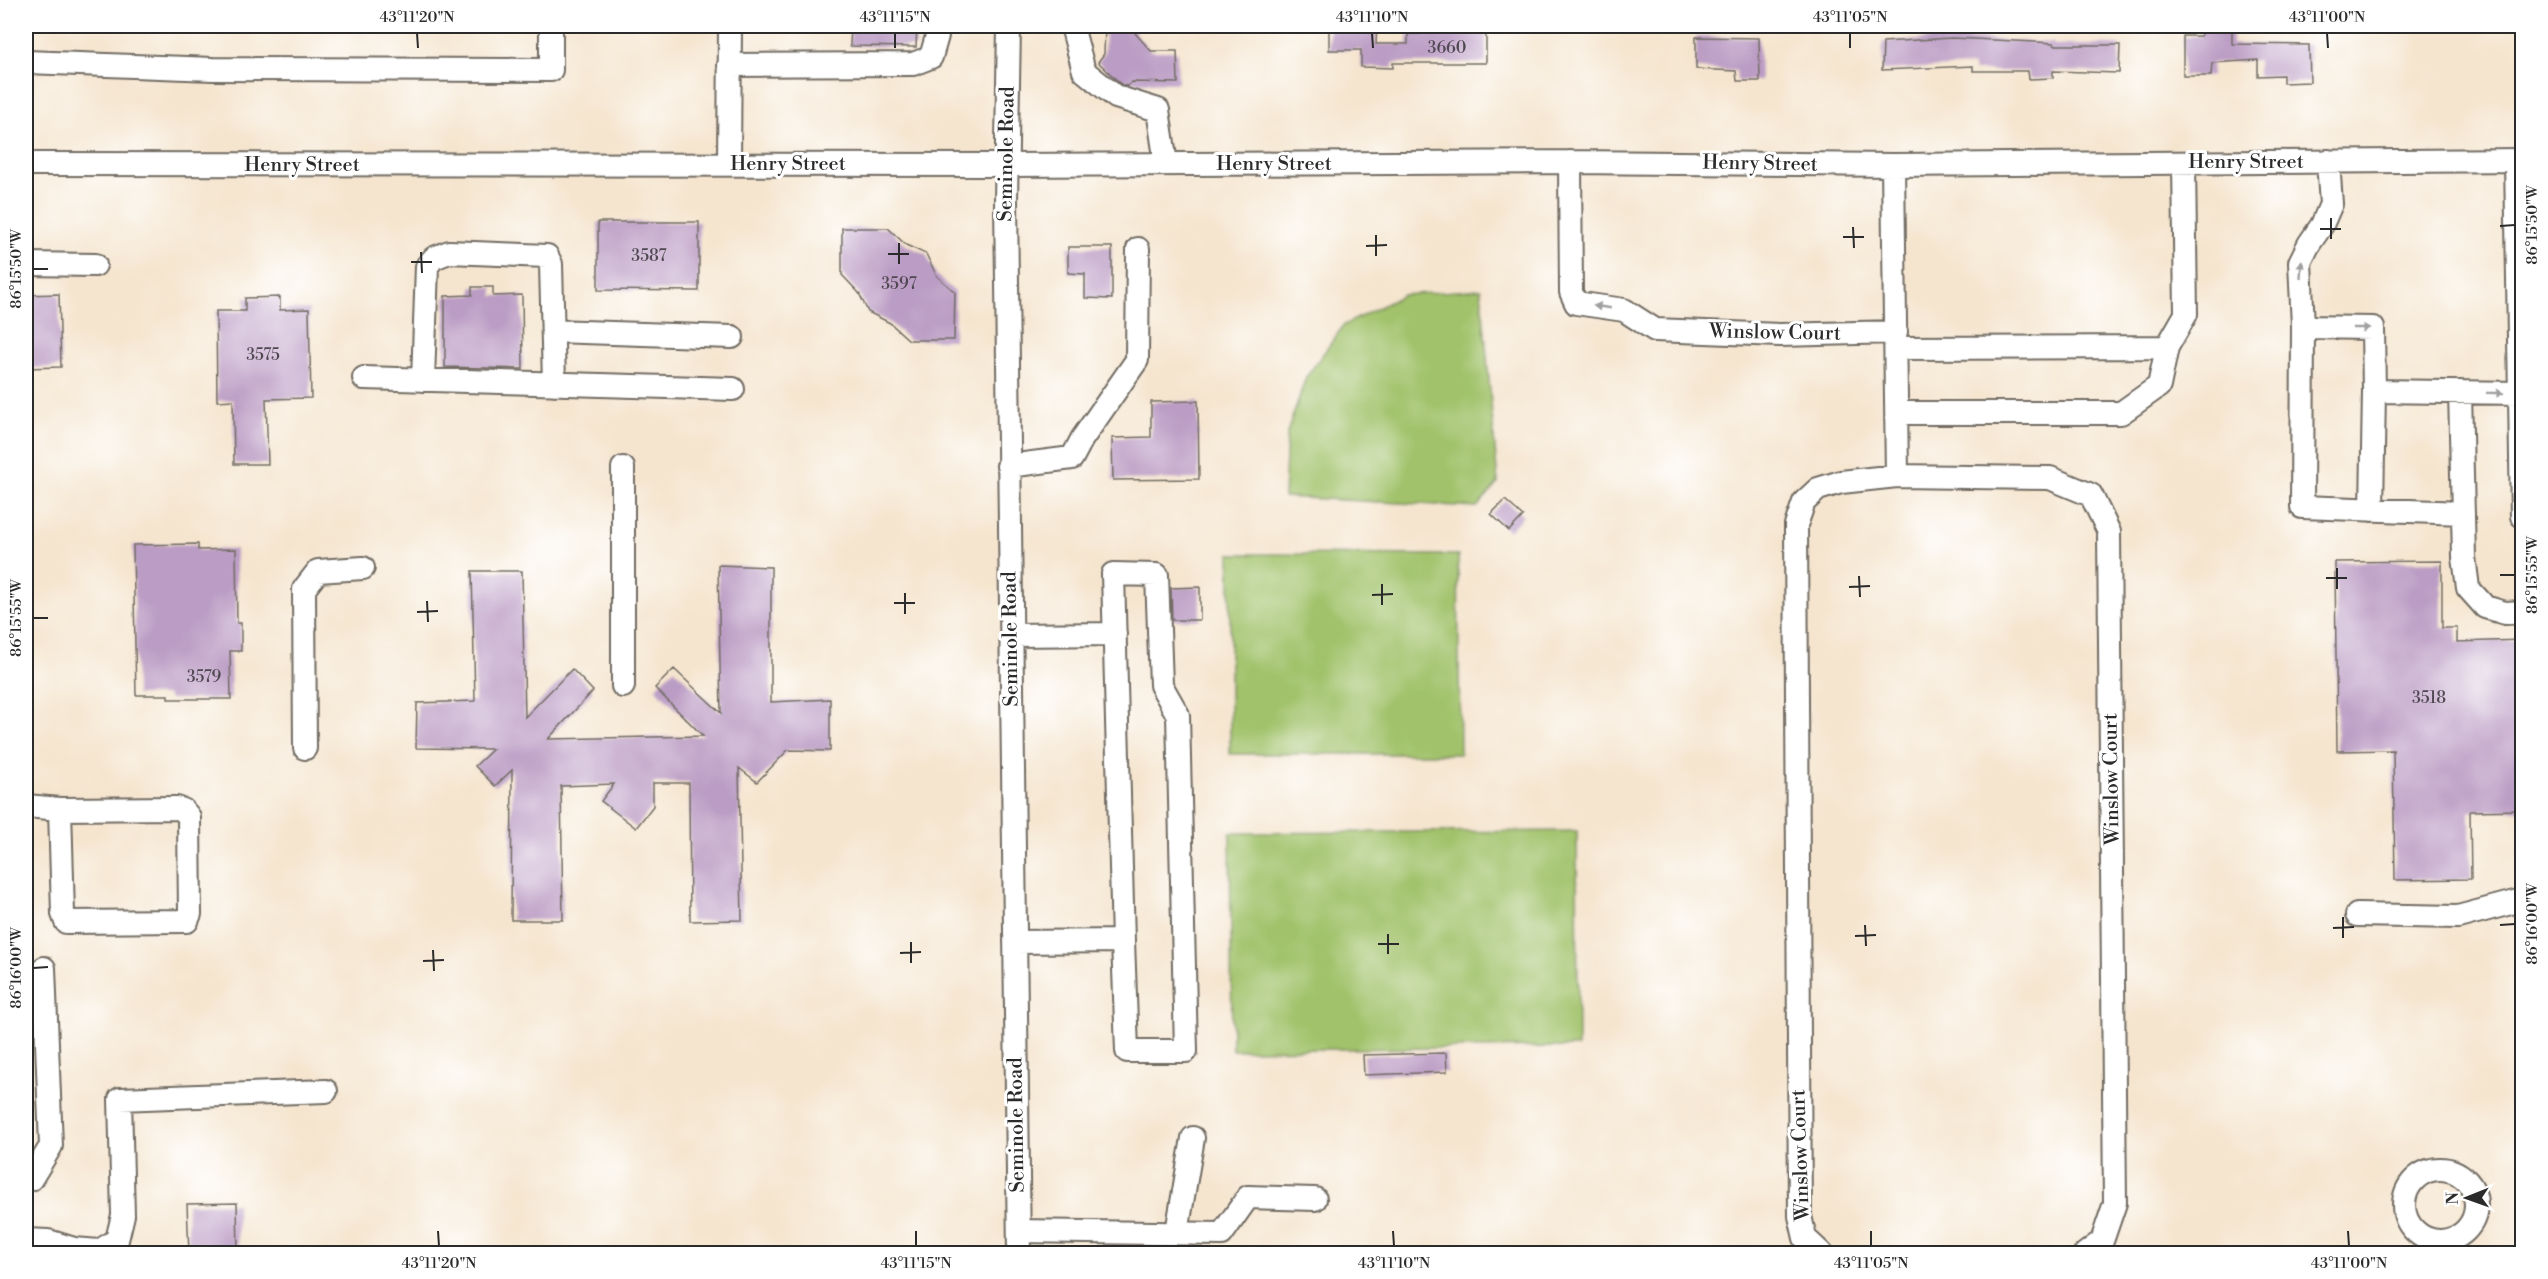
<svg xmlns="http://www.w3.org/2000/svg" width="2548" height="1279" font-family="'Libre Bodoni',serif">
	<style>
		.green { fill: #a1c26b; stroke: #66764b; stroke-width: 1.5 }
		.building { fill: #bb9cc4 }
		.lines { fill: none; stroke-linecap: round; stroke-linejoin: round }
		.minor-casing { stroke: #726c64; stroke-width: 26 }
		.minor { stroke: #fff; stroke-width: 22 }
		.oneway { fill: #a0a0a0 }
		.ticks { fill: none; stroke: #2b2b2b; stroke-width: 2 }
		.labels { text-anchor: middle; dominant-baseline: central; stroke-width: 6; stroke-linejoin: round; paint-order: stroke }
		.number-label { font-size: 16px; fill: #4f4751 }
		.street-label { font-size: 20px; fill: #2b2b2b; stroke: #fff }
		.neatline { fill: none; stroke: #2b2b2b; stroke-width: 2 }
		.ticks-label { font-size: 15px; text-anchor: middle; fill: #2b2b2b }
	</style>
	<rect width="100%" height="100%" fill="#fff"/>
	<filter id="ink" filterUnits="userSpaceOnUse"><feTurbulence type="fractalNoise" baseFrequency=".0167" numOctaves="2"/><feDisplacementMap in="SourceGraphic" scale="12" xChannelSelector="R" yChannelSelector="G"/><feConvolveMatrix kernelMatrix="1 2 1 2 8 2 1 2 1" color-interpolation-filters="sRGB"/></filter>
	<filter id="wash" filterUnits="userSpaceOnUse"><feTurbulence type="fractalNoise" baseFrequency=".008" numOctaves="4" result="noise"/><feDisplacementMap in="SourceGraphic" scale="24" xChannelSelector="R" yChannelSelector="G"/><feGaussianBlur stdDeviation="1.35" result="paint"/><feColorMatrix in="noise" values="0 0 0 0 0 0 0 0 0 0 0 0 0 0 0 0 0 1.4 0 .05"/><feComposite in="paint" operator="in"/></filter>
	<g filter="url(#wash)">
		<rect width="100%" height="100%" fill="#f5e5cf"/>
		<path class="green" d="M1481,289l17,194 -21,24 -193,-10 3,-64 19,-56 38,-52 59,-30z
			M1230,554l228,1 2,199h-230z
			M1577,831l1,216 -346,3 -2,-217z"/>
		<g id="blocks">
			<path class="building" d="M851,26h66l-1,21 -66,-1z
				M1105,26h30v7l16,18h26l1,32 -46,-1 -5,4 -5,-1 -24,-23 6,-8z
				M1329,26h48l-1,18h32v-10h11v-8h36v6h31v31h-93v5l-32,-1v-17h-32z
				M2202,29h30v15l77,1 1,37 -27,1v-8l-25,1v-16l-46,3 -1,13h-28v-40h18z
				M1696,37l63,1 1,43h-23l-1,-10 -40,-2z
				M1952,38l102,5v2h66l-1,28 -66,-2v7l-24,1 -1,-8h-55v-5l-91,4 1,-28z
				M598,222h101v69l-101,-1z
				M842,228h46l18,17 20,9 11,22 18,16 -1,48h-45l-19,-17 -22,-11 -9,-19 -17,-18z
				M1068,247h44v52l-27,-1v-24l-17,-1z
				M472,287h21v9l29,-1 1,74 -78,-2v-71l27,-1z
				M59,294l2,73 -35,1v-73z
				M280,297v13l29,-1 2,89 -45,1 2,65h-34l-1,-64 -16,1 -1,-90h29v-13z
				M1198,401l1,78 -86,1 -1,-42 39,-1v-35z
				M1505,500l18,16 -14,15 -18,-17z
				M198,544v6l38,-1 1,74h4v28h-11l1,48h-63v-4h-32l-3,-150z
				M2442,561v67h15v14l66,-2v170l-53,1 1,68 -76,1 -2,-130 -56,1 -2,-189z
				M718,565l53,2v135l59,-3v52l-42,-1 -31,32 -18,-14 3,152 -52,1 -1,-138h-36v23l-17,22 -35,-27 13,-17 -53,2 2,134h-52l1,-150 -17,16 -20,-20 18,-17 -77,-1 1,-45 58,-2 -3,-130h50l3,146 47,-48 21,22 -45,48 155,-3 -48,-48 19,-19 47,44z
				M1200,587v33h-28l-1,-32z
				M1446,1053l1,19 -83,3 -1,-20z
				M237,1203l1,51h-49l-2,-50z"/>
		</g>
	</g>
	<g filter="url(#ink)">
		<use href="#blocks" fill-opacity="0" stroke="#726c64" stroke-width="1.5"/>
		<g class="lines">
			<defs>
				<path id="minor" d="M1009,26l-3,175 13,1053
					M1072,26l12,45 32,26 42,13 8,54
					M26,62l187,7 338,1v-44
					M729,65l184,-1 18,-7 6,-21 -1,-10
					M2516,160l6,356
					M2328,161l3,43 -9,21 -13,19 -9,18 3,65 -1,180 161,6
					M1570,162l1,130 5,11 48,7 31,20 125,5 116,-3
					M26,164l980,1 564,-3 323,3 629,-5
					M729,164l1,-138
					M1893,165l4,311
					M26,264l69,1
					M2303,327l70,1 1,63 147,2
					M553,331l179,6
					M1896,348l271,-1 19,-33 -2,-151
					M364,378l369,11
					M423,380l4,-114 7,-8 15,-6 98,4 4,8 3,120
					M2460,392l4,165 4,31 17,19 20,6 17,-1
					M1897,413h224l38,-27 8,-39
					M1008,466l64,-8 10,-19 55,-79 1,-111
					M623,468v218
					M2372,510l2,-119
					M1011,635l104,-1
					M305,748l-1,-159 14,-18 45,-3
					M26,806l34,3 117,-1 6,2 6,7 1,97 -3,7 -121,1 -3,-8 -3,-105
					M2357,915l101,2 64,-17
					M1015,942l108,-1 4,110h59l-8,-336 -17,-30 -4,-110 -44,-1 10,367
					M2404 1205a36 36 0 1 1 72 0a36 36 0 1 1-72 0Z
					M26,1180l5,-1 20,-33 -7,-178
					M1019,1231l203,3 26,-37 67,2
					M1177,1232l16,-94
					M26,1240l22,1 26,8 25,2 18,-11 6,-25 -3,-116 206,-8
					M1822,1254l-17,-16 -5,-22 -4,-691 8,-23 14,-13 23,-7 56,-6 153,2 41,17 18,37 6,671 -13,38 -17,13"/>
			</defs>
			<use href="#minor" class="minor-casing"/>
			<use href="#minor" class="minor"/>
		</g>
		<defs><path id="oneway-solid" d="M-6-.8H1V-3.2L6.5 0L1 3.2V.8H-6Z" transform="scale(1.5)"/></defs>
		<g class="oneway">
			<use href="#oneway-solid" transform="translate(2301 269) rotate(-87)"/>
			<use href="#oneway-solid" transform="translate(1602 307) rotate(-172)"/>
			<use href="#oneway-solid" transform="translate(2361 328)"/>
			<use href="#oneway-solid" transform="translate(2495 393) rotate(1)"/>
		</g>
	</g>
	<path class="ticks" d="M417,33l1,15M895,33v15M1372,33l1,15M1850,33v15M2327,33l1,15M2331,218v21M2500,226l15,-1M1853,227l1,21M2320,229h21M1376,235v21M1843,237h21M899,243v21M1366,246l21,-1M421,252l1,21M888,254h21M411,262h21M33,269h15M2337,568v21M2500,575h15M1859,576l1,21M2326,578h21M1382,584v21M1849,587l21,-1M905,593v21M1372,595l21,-1M427,601l1,21M894,603h21M417,612l21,-1M33,618h15M2343,917v21M1865,925l1,21M2500,925l15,-1M2333,928l21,-1M1388,934v20M1855,936l21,-1M911,942v21M1378,944h21M433,950l1,21M900,953l21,-1M423,961l21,-1M33,968l15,-1M438,1231l1,15M916,1231v15M1393,1231l1,15M1871,1231v15M2348,1231l1,15"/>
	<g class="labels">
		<g class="number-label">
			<text x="1447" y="48">3660</text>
			<text x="649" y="256">3587</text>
			<text x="899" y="284">3597</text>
			<text x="263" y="355">3575</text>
			<text x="204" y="677">3579</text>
			<text x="2429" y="698">3518</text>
		</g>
		<g class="street-label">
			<text transform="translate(1007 154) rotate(-89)">Seminole Road</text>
			<text x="2246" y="162">Henry Street</text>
			<text x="788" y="164">Henry Street</text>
			<text x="1274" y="164">Henry Street</text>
			<text transform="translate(1760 164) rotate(1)">Henry Street</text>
			<text x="302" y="165">Henry Street</text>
			<text transform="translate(1775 333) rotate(1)">Winslow Court</text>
			<text transform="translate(1011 639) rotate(-91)">Seminole Road</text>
			<text transform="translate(2112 779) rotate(-91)">Winslow Court</text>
			<text transform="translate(1017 1125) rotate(-91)">Seminole Road</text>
			<text transform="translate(1801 1155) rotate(-92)">Winslow Court</text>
		</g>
	</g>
	<rect width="2548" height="1279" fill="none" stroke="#fff" stroke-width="66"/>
	<g transform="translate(2467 1198) rotate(269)" stroke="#ffffff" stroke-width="4.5" paint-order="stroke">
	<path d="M0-4.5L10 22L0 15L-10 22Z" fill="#2b2b2b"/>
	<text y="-9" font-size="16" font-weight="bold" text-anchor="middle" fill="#2b2b2b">N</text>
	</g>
	<rect x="33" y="33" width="2482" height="1213" class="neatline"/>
	<g class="ticks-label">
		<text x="417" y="22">43°11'20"N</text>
		<text x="895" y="22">43°11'15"N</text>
		<text x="1372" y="22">43°11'10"N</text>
		<text x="1850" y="22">43°11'05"N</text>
		<text x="2327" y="22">43°11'00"N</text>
		<text transform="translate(2532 225) rotate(-90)" y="5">86°15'50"W</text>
		<text transform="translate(16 269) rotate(-90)" y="5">86°15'50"W</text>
		<text transform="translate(2532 575) rotate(-90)" y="5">86°15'55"W</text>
		<text transform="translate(16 618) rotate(-90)" y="5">86°15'55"W</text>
		<text transform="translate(2532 924) rotate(-90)" y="5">86°16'00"W</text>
		<text transform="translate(16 968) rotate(-90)" y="5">86°16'00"W</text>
		<text x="439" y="1268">43°11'20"N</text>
		<text x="916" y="1268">43°11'15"N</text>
		<text x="1394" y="1268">43°11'10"N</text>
		<text x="1871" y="1268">43°11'05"N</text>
		<text x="2349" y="1268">43°11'00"N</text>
	</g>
</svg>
